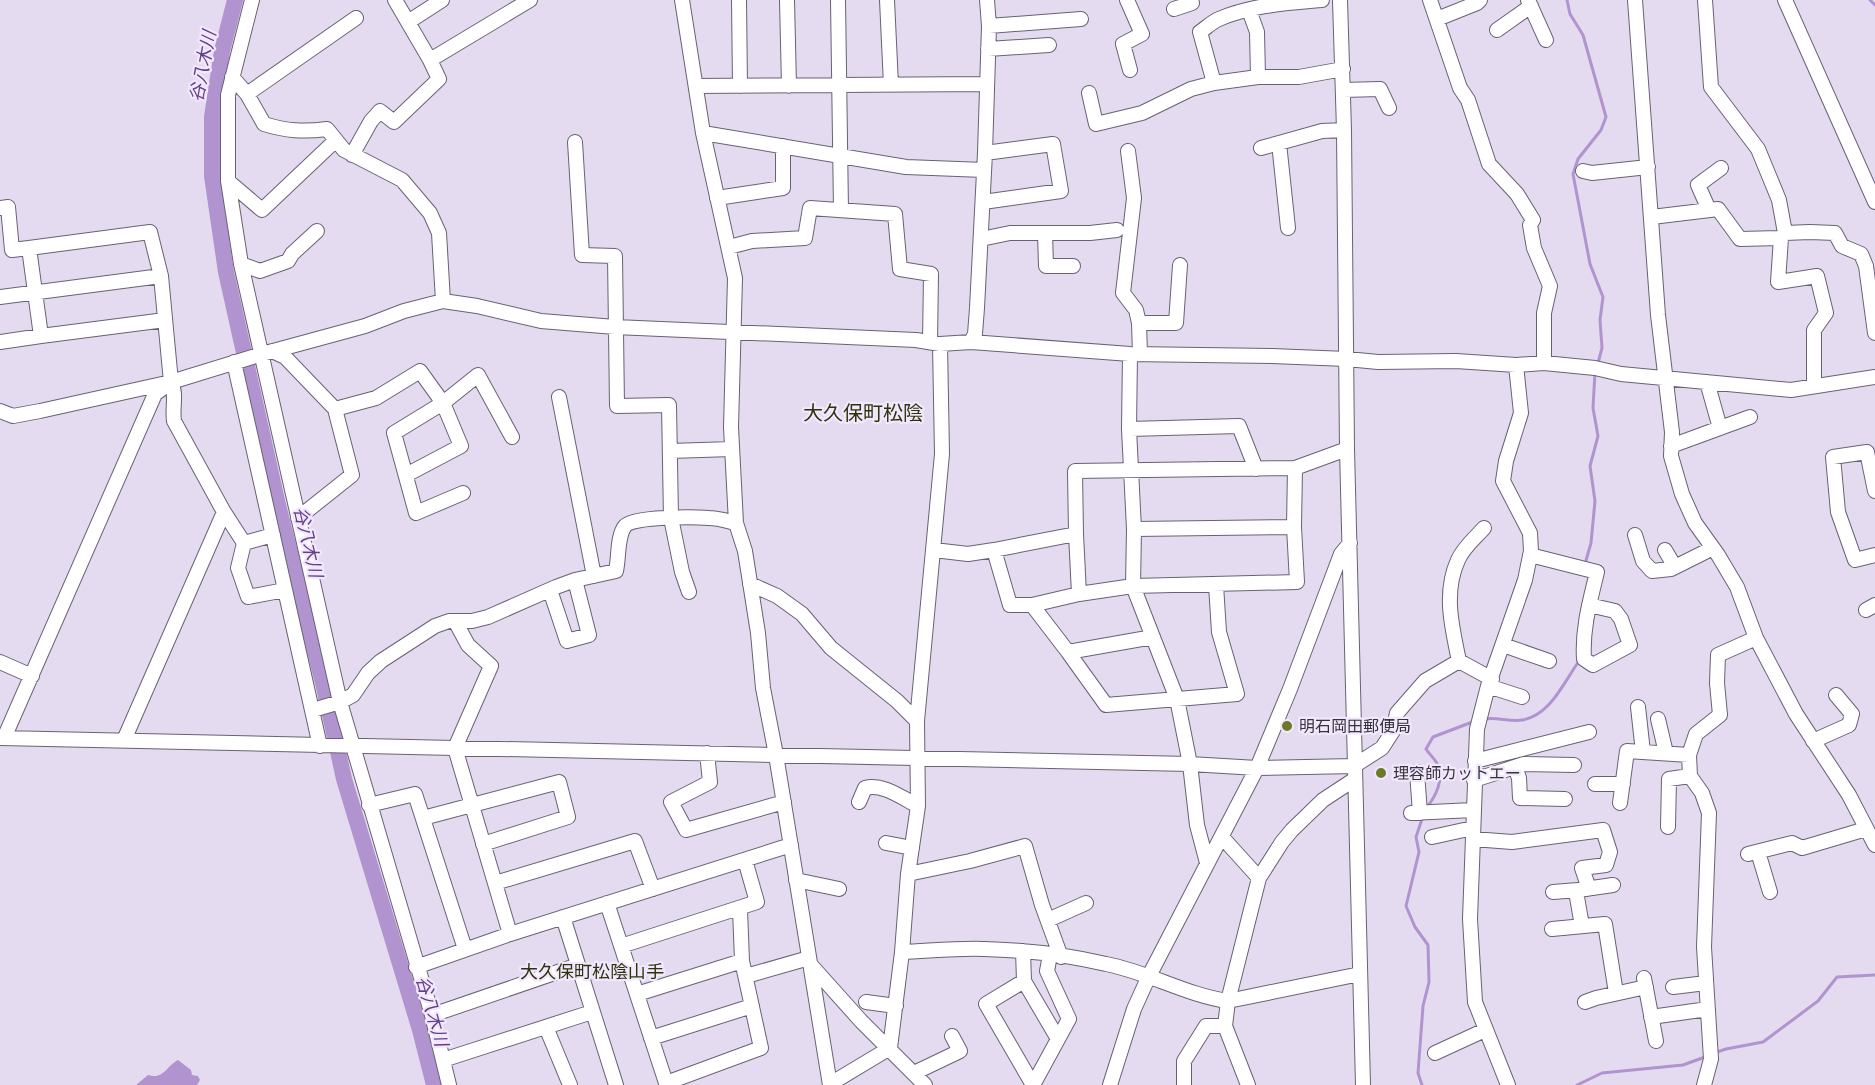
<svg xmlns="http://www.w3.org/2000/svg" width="1875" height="1085" font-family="'Noto Serif','Noto Sans JP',serif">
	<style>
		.water { fill: #b194cf }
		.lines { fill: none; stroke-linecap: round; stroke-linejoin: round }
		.stream { stroke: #b194cf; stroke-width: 3 }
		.river { stroke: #b194cf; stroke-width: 16 }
		.minor-casing { stroke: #696173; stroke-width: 16 }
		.minor { stroke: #fff; stroke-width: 14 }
		.poi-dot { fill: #6c7926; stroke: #f2e8fd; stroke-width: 2 }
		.labels { text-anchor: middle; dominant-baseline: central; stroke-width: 4.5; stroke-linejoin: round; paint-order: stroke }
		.poi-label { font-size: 16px; fill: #36323a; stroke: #f2e8fd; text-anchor: start }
		.water-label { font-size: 18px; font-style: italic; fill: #643e86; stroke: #f2e8fd }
		.neighbourhood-label { font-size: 18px; fill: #2c330b; stroke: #f2e8fd }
		.quarter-label { font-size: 20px; fill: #2c330b; stroke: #f2e8fd }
	</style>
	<rect width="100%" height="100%" fill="#e5dbf0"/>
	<path class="water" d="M178,1060l13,10 1,5 6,1 2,4 -3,5h-61l12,-10c16,5 18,-9 30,-15z"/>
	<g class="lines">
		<path class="stream" d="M1567,0l3,14 13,21 23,82 -5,13 -23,29 -5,15 17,90 13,33 -3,23 2,28 -4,15
			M1870,0l5,5
			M1585,564l6,-21 4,-42 -5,-35 8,-30 -5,-28 2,-36
			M1485,719c12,-2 25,3 37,1 28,-4 42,-38 57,-59
			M1427,807c9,-11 17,-28 11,-42 -3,-6 -9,-11 -12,-16l7,-12 42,-16
			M1714,1053l12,-4 37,-7 55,-41 19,-24 38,-2
			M1422,1085l-4,-12 5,-67 6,-24 -1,-37 -13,-18 -9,-21 13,-54 -3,-15 7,-21
			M1577,1085l25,-12 81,-8 22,-8"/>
		<path class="river" d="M235,0l-13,51 -10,66v59l14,96 52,233 46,182 20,92 76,251 14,55"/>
		<defs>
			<path id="minor" d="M252,0l-24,95v86l13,83 99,438 92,313 17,70
				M395,0l35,60
				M682,0l21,133 32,145 -4,149 5,96 9,28 13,82 5,55 13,67 54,330
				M739,0l1,86
				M787,0l2,86
				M838,0l3,210
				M887,0l4,85
				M1127,0l15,34 -19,10 7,26
				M1322,0c-34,3 -71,5 -103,19 -6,2 -13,9 -19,13l14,51 44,-6h41l44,-8
				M1340,0l4,130 3,319 16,636
				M1430,0l30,88 8,12 21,64 28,30 16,26 -3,5 4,23 16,38 -6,27v50
				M1528,0l18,40
				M1635,0l23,315 14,117 -1,24 11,38 13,29 23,32 19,32 19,51 40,76 53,81 26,50
				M1705,0l6,87 47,62 21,51 6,33 25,-1 25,1 7,13 19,8 5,12 9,67
				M1785,0l90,202
				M1174,9l18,-6 -2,-3
				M1249,10l8,22 1,45
				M1437,19l40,-16 3,-3
				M408,22l34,-22
				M989,26l92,-7
				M1497,30l34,-24
				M988,49l61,-4
				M232,77l15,17 17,30c22,7 40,8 63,5l17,21 58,30 28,33 9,20 4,68
				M696,86l290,-2
				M1343,90l37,-1 9,19
				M1089,93l7,31 46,-11 49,-24 23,-6
				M247,94l109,-76
				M703,133l203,34 78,3
				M575,142l7,113 33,1 2,150 52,-1 2,113 11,54 7,20
				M1279,143l9,85
				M1261,148l61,-17 22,-1
				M1128,151l6,47 -11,95 13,17 3,13
				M352,155l19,-34 9,-10 14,11 45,-43 -9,-19 100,-60
				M1583,171l9,2 56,-6
				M228,181l34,29 74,-70
				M717,198l66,-10v-42
				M983,202l78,-11 -8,-47 -68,9
				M0,208l8,-1 4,43 17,-2 12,88 -41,6
				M1709,210l-11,-25 23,-17
				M1652,217l66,-8 22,30 41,-1
				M1045,233l1,33h27
				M1785,233l-4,5 -3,44 39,-6 9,37 -12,17v56
				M981,239l29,-6h80l27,-3
				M729,247l23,-6 53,-3 5,-30 85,6 5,55 31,5 -1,68
				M29,248l121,-16 11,44 10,106c6,11 1,26 3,39l50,91 -100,228
				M241,264l19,7 28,-10 4,-7 25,-23
				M0,297l161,-21
				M41,336l124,-16
				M971,342l4,-8 2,-26 8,-155 4,-127 -2,-26
				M272,351l13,6 50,52 17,66 -54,43
				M1130,354l-1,75 5,100 -1,57 44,113 13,65 7,61 10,38
				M1140,354l-1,-31h37l4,-58
				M234,362l86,384
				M1707,382l13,46
				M559,397l35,179
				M335,409l41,-11 44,-27 23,32 18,43 -55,29
				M0,411l13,5 27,-5 131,-29 91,-28 103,-28 39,-15 39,-10 34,5 64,15 74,6 301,13 24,4 31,-2 159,12 142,2 75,3 31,3 78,-1 60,4 28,-2 51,5 26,6 170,16 84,-13
				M1129,429l110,-3 17,43
				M1671,446l79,-29
				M670,451l62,-2
				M1875,491l-8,-39 -34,5 5,55 17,48 20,-5
				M463,493l-47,20 -22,-80 49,-30 35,-28 34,62
				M224,512l20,31 -6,25 10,29 37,-7
				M1134,529l160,-2
				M1076,534l3,60
				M1635,535l8,26 9,10 19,-2 42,-21
				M244,543l29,-8
				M934,550l34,4 26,-4
				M1665,550l10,17
				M1530,555l67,17c-7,29 -15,57 -13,87l9,6 37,-20 -9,-26 -6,-8 -26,-6
				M750,584l27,12 25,18 29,34 66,53 20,20
				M1216,585l3,47 18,62 -131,11 -38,-53 -36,-47h-22l-16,-55 82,-16 -1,-63 220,-3 52,-19
				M550,590l17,51 22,-6 -14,-55
				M1032,605l47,-11 54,-8 164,-4 -3,-55 1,-59
				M1866,610l9,-5
				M455,621l13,24 23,21 -36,82 55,186
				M1503,645l46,16
				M1068,652l85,-15
				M1459,661c-7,-34 -16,-68 -1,-101 5,-12 18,-23 26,-32
				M0,662l32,14
				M1488,686l34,11
				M1638,707l5,45
				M313,710l27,-8 13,-7 15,-22 13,-12 54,-35 14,-5h23l16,-4 68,-30 19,-7 41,-9c3,-13 1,-35 9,-45 8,-10 70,-9 84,-8 9,0 18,3 27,5
				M1658,719l8,34
				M0,738l1190,26 67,4 97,-2 28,-18 11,-17 4,-18 28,-32 34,-20 33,18
				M4,738l151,-344 12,-9
				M1813,741l36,-16 3,-11 -16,-19
				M707,753l3,29 -39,20 15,28 98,-28
				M1475,761l114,-29
				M1515,767l4,11 1,20 45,1
				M1417,772l3,41
				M1474,780l50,-16 50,1
				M1595,784h28
				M859,802l6,-14c18,-5 37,10 53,18
				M1620,803l7,-52 62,4
				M369,805l46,-11 50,155
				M1411,813l62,-3
				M423,818l136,-36 9,35 -85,27
				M1668,827l1,-48 21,-3
				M1222,837l37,41
				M1432,837l41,-9
				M1473,839l39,3 91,-12 7,22 -4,13 -24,3 5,15v6
				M886,843l26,5
				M1758,852l12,40
				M1748,854l44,-11 10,5 64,-19
				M908,874l62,-13 55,-15 17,59 19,52
				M796,880l43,9
				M495,883l140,-42 18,48
				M1553,892l25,-2
				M607,903l59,180 95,-35 -19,-87 -2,-52
				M563,917l53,168
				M1048,920l38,-17
				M1582,926l-5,-29 1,-7 35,-5
				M1552,929l53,-5 11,69
				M621,946l136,-44 -12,-42
				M1023,951l1,30
				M902,952c27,-1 55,-4 82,-3 40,1 83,6 122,15 42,8 80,31 122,37l132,-27
				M810,964l51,57 64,64
				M416,967l94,-33 281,-89
				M746,976l63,-18
				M1644,978l12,63
				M1673,987l33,-4
				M637,994l105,-33
				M866,1002l30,4
				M1585,1002l11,-4 50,-11
				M432,1015l146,-50
				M1651,1017l57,-8
				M546,1027l24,58
				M651,1038l101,-32
				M890,1048l12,-96 6,-78 10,-68 -1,-85 25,-267 -2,-110
				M1435,1053l50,-23
				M443,1060l149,-48
				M914,1073l46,-22 -8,-15
				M830,1084l60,-36
				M1033,1085l-47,-81 38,-23 34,58
				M1033,1085l36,-66 -22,-48 3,-16
				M1110,1085l24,-76 15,-33 108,-208 33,-79 51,-135 9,-11
				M1184,1085v-24l22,-35h19
				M1248,1085l-23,-59 3,-25 31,-123 23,-36 10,-12 31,-30 32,-21
				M1508,1085l-33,-83 -5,-83 7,-190 11,-43 37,-106 6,-29 -1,-18 -27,-52 3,-20 15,-48 -5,-48
				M1704,1085l7,-26 -7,-112 5,-134 -7,-20 -12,-17 -1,-21 7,-21 24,-19 -3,-32 1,-28 38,-17"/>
		</defs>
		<use href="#minor" class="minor-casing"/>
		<use href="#minor" class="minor"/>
	</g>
	<g class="poi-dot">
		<circle cx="1287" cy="726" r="6"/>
		<circle cx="1381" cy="773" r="6"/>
	</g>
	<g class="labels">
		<g class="poi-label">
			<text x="1299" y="726">明石岡田郵便局</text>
			<text x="1393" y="773">理容師カットエー</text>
		</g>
		<g class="water-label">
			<text transform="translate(202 66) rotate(-79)">谷八木川</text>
			<text transform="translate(309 542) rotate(77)">谷八木川</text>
			<text transform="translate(433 1011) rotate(74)">谷八木川</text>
		</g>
		<g class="neighbourhood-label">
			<text x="592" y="971">大久保町松陰山手</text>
		</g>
		<g class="quarter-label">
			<text x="863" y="412">大久保町松陰</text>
		</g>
	</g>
</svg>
